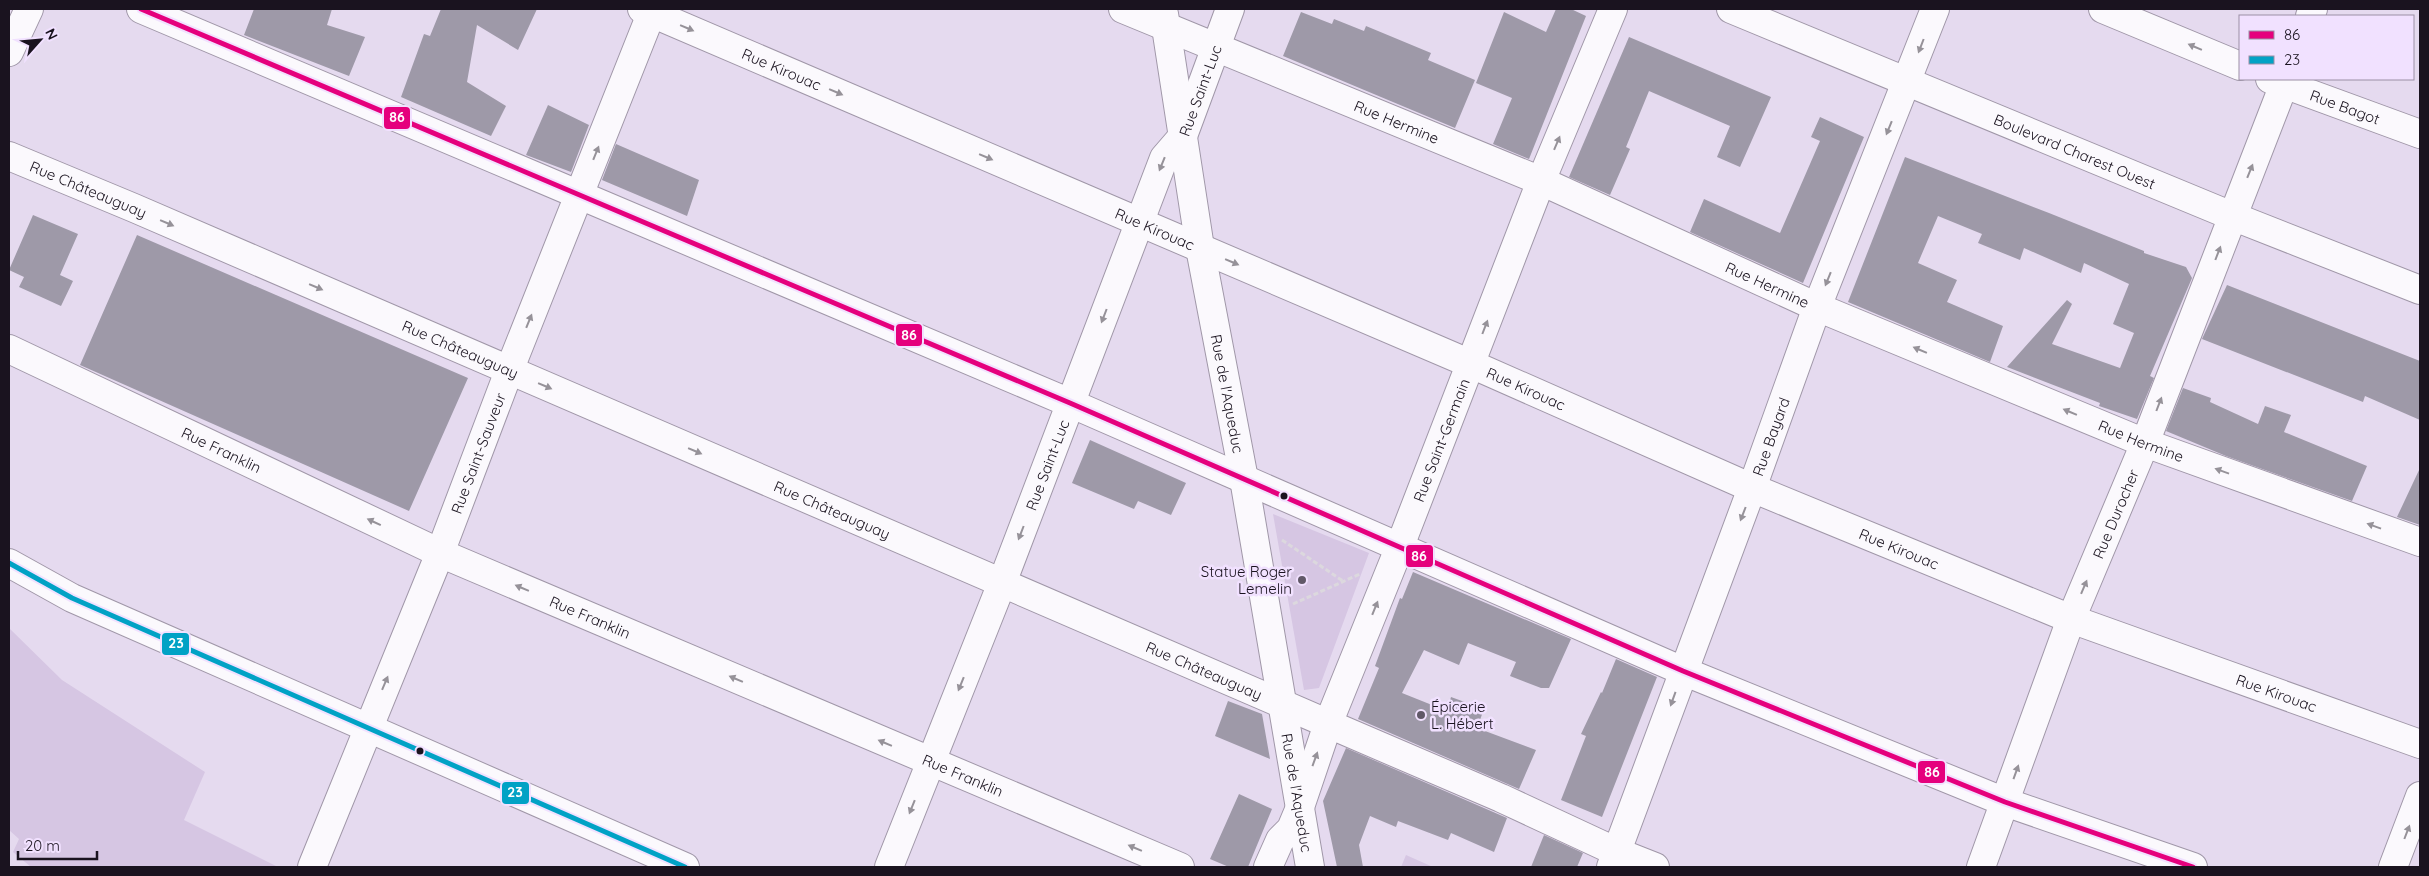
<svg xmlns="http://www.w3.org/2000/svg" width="2429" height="876" font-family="Quicksand,sans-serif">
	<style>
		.green { fill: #d6c6e3 }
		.building { fill: #9e99a8 }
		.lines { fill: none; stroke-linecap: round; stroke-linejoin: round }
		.minor-casing { stroke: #a097a8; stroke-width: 30 }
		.major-casing { stroke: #a097a8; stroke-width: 30 }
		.path { stroke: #dcd8de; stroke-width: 3; stroke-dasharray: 5 2.5; stroke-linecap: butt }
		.minor { stroke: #fbf9fd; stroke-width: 28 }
		.major { stroke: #fbf9fd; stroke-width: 28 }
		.bus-1-casing { stroke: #f1e1ff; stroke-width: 9 }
		.bus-2-casing { stroke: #f1e1ff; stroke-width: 9 }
		.bus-1 { stroke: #e5007d; stroke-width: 5 }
		.bus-2 { stroke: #01a2c5; stroke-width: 5 }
		.oneway { fill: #969299 }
		.bus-dot { fill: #1a131f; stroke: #f1e1ff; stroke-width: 2 }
		.poi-dot { fill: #615968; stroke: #f1e1ff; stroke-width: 2 }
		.labels { text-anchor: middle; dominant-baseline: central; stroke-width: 5; stroke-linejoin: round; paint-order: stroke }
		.street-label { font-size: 15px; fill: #1a131f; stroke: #f1e1ff }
		.poi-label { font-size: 15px; fill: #1a131f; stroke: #f1e1ff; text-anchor: end }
		.line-badge { stroke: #f1e1ff; stroke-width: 2 }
		.badge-label { font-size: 14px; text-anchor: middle; font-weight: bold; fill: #fff }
	</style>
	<rect width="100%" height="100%" fill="#e5daef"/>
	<path class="green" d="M1273,514l96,39 -50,135 -15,2z
		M9,628l53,52 143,92 -21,48 94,47h-247l-18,-15 6,-13 -10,-9z
		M1406,855l27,12h-32z"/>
	<path class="building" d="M254,9h78l-5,16 38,12 -16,39 -105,-41z
		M441,9h96l-19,41 -41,-25 -10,57 39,24 -15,30 -90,-39 23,-63 6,2z
		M1556,9h15l15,7 -57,143 -36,-15 19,-46 -36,-15 28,-71 42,20z
		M1301,12l31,12 2,-5 30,12 2,-5 65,27 -3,7 47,20 -20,48 -172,-72z
		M1629,37l142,60 -31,70 -23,-10 13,-31 -81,-35 -23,56 4,2 -20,46 -41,-18z
		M548,105l41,20 -18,47 -45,-17z
		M1820,117l44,20 -61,146 -113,-51 14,-33 76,34 40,-92 -9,-4z
		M616,144l83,36 -12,36 -85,-36z
		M1905,157l144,56 95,38v2l42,14 6,11 -42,98 4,2 -17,41 -38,-13 1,-3 -93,-36 60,-67 5,4 -20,40 68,24 14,-35 -21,-9 16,-40 -45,-21 -3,10 -57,-25 -4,12 -42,-17 4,-9 -44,-18 -20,47 39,17 -10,22 56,24 -13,36 -142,-60z
		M33,215l45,19 -18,41 13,6 -12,25 -42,-19 5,-10 -15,-7z
		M137,235l331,143 -59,133 -329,-146z
		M2227,285l193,76v59l-55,-24 -2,6 -161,-63z
		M2183,388l28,10 -1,4 48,22 7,-18 26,9 -7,17 83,34 -15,35 -126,-45 -60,-25z
		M1090,440l96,43 -15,32 -33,-14 -4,8 -62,-26z
		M2420,468v57l-23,-8z
		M1413,572l158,67 -22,49h-8l-31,-12 6,-14 -48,-19 -9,22 -35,-15 -22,43 45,18 4,-14 33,12 -7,19 59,22 -17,39 -161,-70 21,-51 -4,-2 25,-68 2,1z
		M1616,659l41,18 -55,140 -41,-17 25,-64 -5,-2 20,-42 1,1z
		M1228,701l34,13 8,45 -55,-23z
		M1346,748l161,70 -13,34 -43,-19 -3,7 -50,-19 -2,6 -26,-11 -11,29 4,22h-26l-14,-66z
		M1239,794l33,15 -24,58h-19l-19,-8z
		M1544,835l39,18 -6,14h-46z"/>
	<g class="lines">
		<defs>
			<g id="minor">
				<path d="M141,9l929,394 613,268 322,131 188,65"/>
				<path id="s1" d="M642,9l829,355 281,124 319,131 349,125"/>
				<path id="s2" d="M1123,9l418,172 276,126 328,136 275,99"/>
				<path d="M2103,9l137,57"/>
				<path id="s3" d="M1164,14l36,234 44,231 66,388"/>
				<path d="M2310,16l3,-7"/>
				<path d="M9,52l20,-43"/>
				<path id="s4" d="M2270,79l150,55"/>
				<path id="s5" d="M9,156l125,52 1211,523 156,67 116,54 38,15"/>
				<path id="s6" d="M9,349l431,204 740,314"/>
				<path d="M9,563l63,35 613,269"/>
				<path id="s7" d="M312,867l128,-314 69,-182 144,-362"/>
				<path id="s8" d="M889,867l113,-284 162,-425 19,-22 47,-127"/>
				<path id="s9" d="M1268,867l12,-27 11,-11 8,-19 29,-86 72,-178 141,-365 72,-172"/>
				<path id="s10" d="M1611,867l141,-379 65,-181 118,-298"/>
				<path id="s11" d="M1981,867l90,-248 74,-176 141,-364"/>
				<path d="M2393,867l27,-71"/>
			</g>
			<g id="major">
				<path id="s12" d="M1731,9l501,207 188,74"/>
			</g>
		</defs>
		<use href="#minor" class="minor-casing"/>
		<use href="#major" class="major-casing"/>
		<path class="path" d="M1282,540l61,41
			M1293,604l67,-30"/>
		<use href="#minor" class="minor"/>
		<use href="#major" class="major"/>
		<defs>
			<path id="bus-1" d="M141,9l929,394 613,268 322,131 188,65"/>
			<path id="bus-2" d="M9,563l63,35 613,269"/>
		</defs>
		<use href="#bus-1" class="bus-1-casing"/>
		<use href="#bus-2" class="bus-2-casing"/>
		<use href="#bus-1" class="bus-1"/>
		<use href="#bus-2" class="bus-2"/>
	</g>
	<defs><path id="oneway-solid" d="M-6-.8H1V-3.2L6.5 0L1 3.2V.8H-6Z" transform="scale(1.25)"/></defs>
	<g class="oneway">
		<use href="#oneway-solid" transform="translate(687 28) rotate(23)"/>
		<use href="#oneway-solid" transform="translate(1921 46) rotate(111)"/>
		<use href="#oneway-solid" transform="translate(2195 47) rotate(-157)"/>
		<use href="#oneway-solid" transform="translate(836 92) rotate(23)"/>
		<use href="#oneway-solid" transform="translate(1889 128) rotate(112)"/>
		<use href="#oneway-solid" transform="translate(1557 143) rotate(-67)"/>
		<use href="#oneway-solid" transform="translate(596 153) rotate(-68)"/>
		<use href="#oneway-solid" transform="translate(986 157) rotate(23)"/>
		<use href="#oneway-solid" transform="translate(1162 164) rotate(112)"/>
		<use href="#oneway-solid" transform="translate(2250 171) rotate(-68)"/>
		<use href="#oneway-solid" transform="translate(167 223) rotate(23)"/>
		<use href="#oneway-solid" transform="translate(2218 253) rotate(-69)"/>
		<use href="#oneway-solid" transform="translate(1232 262) rotate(23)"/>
		<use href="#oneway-solid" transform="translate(1828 279) rotate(112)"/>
		<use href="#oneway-solid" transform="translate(316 287) rotate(23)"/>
		<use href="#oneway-solid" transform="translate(1104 316) rotate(111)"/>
		<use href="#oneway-solid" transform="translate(529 321) rotate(-68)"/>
		<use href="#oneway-solid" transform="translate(1485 327) rotate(-69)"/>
		<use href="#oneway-solid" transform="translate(1920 350) rotate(-157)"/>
		<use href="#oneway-solid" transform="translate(545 386) rotate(23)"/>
		<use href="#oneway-solid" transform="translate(2159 404) rotate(-69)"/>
		<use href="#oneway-solid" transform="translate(2070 412) rotate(-157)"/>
		<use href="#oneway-solid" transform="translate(695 451) rotate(23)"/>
		<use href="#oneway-solid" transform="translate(2222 471) rotate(-160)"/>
		<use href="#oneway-solid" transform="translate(1743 514) rotate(111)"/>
		<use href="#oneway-solid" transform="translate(374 522) rotate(-155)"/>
		<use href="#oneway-solid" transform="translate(2374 526) rotate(-160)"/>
		<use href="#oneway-solid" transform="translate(1021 533) rotate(111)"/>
		<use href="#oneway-solid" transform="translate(2084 587) rotate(-67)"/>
		<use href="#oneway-solid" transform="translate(522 588) rotate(-157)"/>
		<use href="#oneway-solid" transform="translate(1375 608) rotate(-68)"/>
		<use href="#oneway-solid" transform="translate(736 679) rotate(-157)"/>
		<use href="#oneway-solid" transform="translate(385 683) rotate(-67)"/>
		<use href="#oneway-solid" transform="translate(961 684) rotate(112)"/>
		<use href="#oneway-solid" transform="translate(1673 699) rotate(110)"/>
		<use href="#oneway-solid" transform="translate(885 743) rotate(-157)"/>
		<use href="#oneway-solid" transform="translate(1315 759) rotate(-70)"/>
		<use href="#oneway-solid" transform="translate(2016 772) rotate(-70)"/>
		<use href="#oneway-solid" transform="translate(912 807) rotate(112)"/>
		<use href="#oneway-solid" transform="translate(2407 832) rotate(-69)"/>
		<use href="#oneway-solid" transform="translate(1135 848) rotate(-157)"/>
	</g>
	<g class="bus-dot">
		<circle cx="1284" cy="496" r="4.5"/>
		<circle cx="420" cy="751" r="4.5"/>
	</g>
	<g class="poi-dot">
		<circle cx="1302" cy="580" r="5"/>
		<circle cx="1421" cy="715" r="5"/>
	</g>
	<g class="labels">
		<g class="street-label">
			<text stroke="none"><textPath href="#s1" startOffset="152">Rue Kirouac</textPath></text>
			<text stroke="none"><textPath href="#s8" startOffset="838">Rue Saint-Luc</textPath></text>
			<text stroke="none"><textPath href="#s4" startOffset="80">Rue Bagot</textPath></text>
			<text stroke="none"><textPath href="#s2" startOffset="296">Rue Hermine</textPath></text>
			<text stroke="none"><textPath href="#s12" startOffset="372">Boulevard Charest Ouest</textPath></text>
			<text stroke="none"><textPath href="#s5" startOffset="86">Rue Châteauguay</textPath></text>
			<text stroke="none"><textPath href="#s1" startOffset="558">Rue Kirouac</textPath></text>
			<text stroke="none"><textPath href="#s2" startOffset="701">Rue Hermine</textPath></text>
			<text stroke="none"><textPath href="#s5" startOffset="491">Rue Châteauguay</textPath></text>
			<text stroke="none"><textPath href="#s1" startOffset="962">Rue Kirouac</textPath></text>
			<text stroke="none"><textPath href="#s3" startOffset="385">Rue de l'Aqueduc</textPath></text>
			<text stroke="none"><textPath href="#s10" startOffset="459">Rue Bayard</textPath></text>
			<text stroke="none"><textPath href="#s9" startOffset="462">Rue Saint-Germain</textPath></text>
			<text stroke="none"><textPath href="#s2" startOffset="1106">Rue Hermine</textPath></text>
			<text stroke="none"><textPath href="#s6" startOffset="235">Rue Franklin</textPath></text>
			<text stroke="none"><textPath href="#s7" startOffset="446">Rue Saint-Sauveur</textPath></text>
			<text stroke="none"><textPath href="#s8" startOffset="432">Rue Saint-Luc</textPath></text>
			<text stroke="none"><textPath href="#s5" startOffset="896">Rue Châteauguay</textPath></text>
			<text stroke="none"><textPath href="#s11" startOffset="378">Rue Durocher</textPath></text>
			<text stroke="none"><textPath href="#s1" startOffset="1368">Rue Kirouac</textPath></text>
			<text stroke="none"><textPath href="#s6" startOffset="640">Rue Franklin</textPath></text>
			<text stroke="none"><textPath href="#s5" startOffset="1301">Rue Châteauguay</textPath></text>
			<text stroke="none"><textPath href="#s1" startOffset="1772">Rue Kirouac</textPath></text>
			<text stroke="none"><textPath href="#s6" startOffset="1045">Rue Franklin</textPath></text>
			<text stroke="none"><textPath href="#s3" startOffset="790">Rue de l'Aqueduc</textPath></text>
		</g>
		<g class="poi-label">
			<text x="1292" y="571">Statue Roger<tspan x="1292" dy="17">Lemelin</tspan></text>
			<text x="1431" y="706" text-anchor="start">Épicerie<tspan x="1431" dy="17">L. Hébert</tspan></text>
		</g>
	</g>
	<g class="line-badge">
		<rect x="383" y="106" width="28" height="24" rx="5" fill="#e5007d"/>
		<rect x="895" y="323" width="28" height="24" rx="5" fill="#e5007d"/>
		<rect x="1405" y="544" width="29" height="24" rx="5" fill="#e5007d"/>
		<rect x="161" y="632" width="29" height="24" rx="5" fill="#01a2c5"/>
		<rect x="1917" y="760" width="29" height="24" rx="5" fill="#e5007d"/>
		<rect x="501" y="781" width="29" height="24" rx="5" fill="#01a2c5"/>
	</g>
	<g class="badge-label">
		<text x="397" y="122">86</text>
		<text x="909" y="340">86</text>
		<text x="1419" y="561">86</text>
		<text x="176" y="648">23</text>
		<text x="1932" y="777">86</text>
		<text x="515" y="797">23</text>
	</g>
	<rect width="2429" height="876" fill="none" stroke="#1a131f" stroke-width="20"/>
	<rect x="2239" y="15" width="175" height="65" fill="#f1e1ff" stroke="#9b8fa5"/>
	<rect x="2249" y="31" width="25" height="8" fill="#e5007d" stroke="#9b8fa5"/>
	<text x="2284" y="40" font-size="15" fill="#1a131f">86</text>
	<rect x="2249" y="56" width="25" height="8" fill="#01a2c5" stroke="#9b8fa5"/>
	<text x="2284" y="65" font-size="15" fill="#1a131f">23</text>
	<g transform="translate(40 40) rotate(63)" stroke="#f1e1ff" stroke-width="4" paint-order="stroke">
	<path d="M0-4L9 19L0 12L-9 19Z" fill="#1a131f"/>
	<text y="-8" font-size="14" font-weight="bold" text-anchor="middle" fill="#1a131f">N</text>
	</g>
	<path d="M18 851v8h79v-8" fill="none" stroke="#1a131f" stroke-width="2.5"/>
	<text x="25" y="851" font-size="15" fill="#1a131f" stroke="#f1e1ff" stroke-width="4" paint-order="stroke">20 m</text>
</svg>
